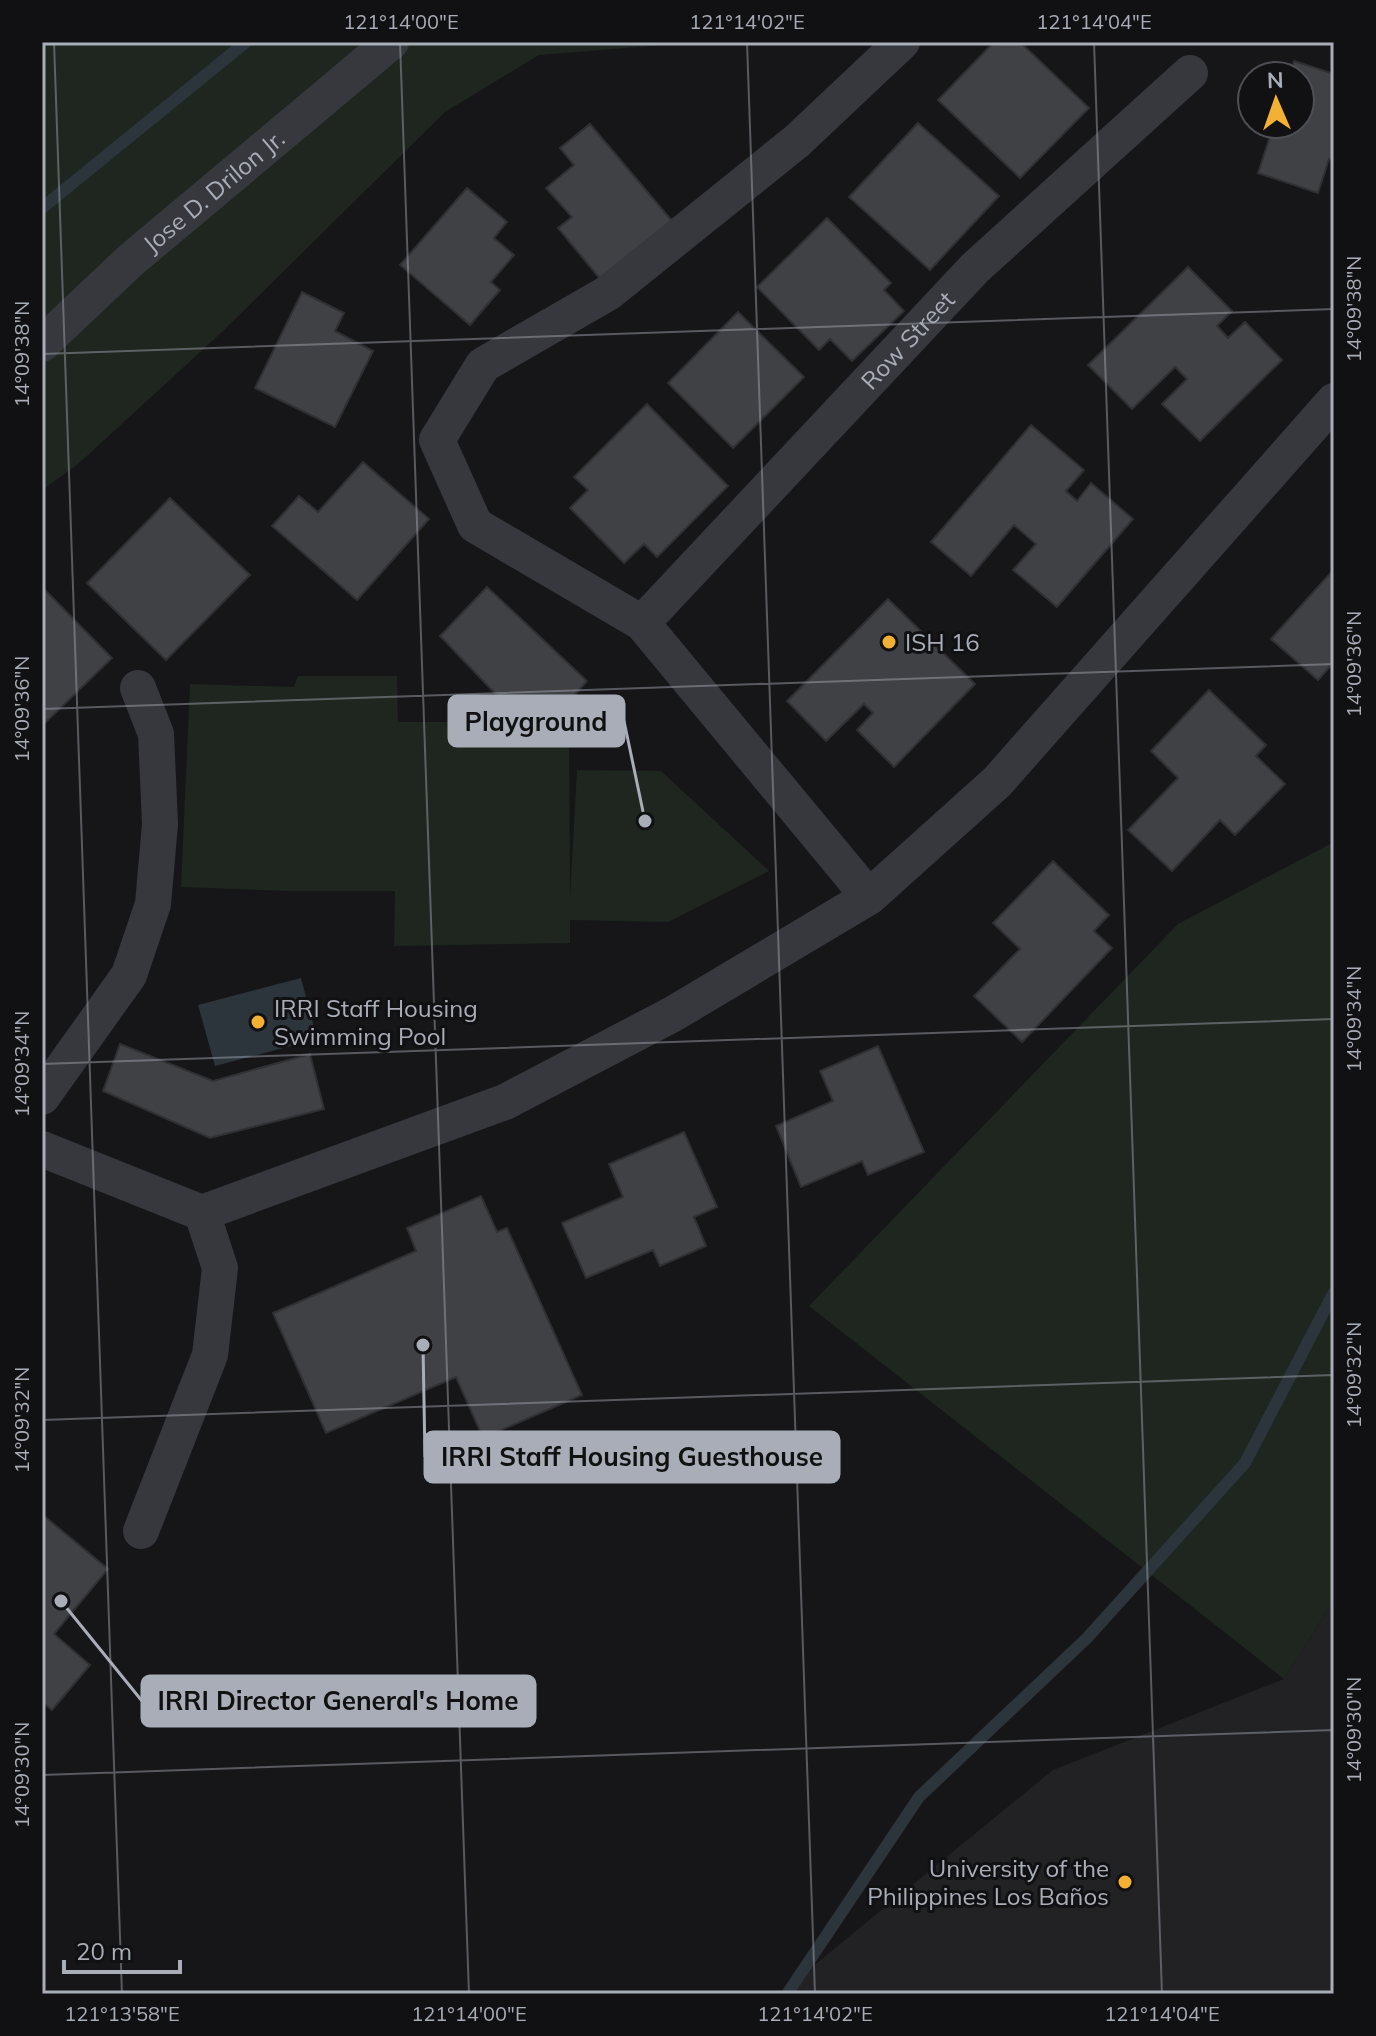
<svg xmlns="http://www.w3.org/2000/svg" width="1376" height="2036" font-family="Mulish,sans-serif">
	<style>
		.built { fill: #222225 }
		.green { fill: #1e261f }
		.water { fill: #2c353c }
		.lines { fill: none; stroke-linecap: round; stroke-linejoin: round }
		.stream { stroke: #2c353c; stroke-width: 12 }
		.building { fill: #404145; stroke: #303034; stroke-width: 2 }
		.minor { stroke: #37383d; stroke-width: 36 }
		.ticks { fill: none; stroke: #a8adb8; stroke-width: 2; stroke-opacity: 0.45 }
		.poi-dot { fill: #f2b134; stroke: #111113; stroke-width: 3 }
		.labels { text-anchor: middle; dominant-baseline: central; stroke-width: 6; stroke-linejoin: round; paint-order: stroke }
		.street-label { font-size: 24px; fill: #a8adb8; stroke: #111113 }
		.poi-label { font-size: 24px; fill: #a8adb8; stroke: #111113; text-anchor: start }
		.leader { fill: none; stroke: #a8adb8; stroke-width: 3 }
		.callout-dot { fill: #a8adb8; stroke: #111113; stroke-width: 3 }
		.callout { fill: #a8adb8; stroke: #a8adb8; stroke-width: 3 }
		.callout-label { font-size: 26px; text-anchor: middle; font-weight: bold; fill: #111 }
		.neatline { fill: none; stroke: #a8adb8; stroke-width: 3 }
		.ticks-label { font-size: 20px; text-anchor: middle; fill: #a8adb8 }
	</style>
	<rect width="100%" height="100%" fill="#161618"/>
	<path class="built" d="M1334,1600v394h-555l274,-224 231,-91z"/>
	<path class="green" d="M42,42h659l-162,13 -94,57 -223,220 -145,133 -35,25z
		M298,676h99l1,46h171l1,174 7,-126 84,1 108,100 -101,51 -98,-2v23l-176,3 1,-55h-109l-105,-4 9,-203 104,3z
		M1334,842v758l-50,79 -475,-373 369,-382z"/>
	<path class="water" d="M301,978l16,61 -102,27 -17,-61z"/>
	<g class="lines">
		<path class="stream" d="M42,208l204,-166
			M787,1994l132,-197 168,-159 158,-175 89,-171"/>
	</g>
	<path class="building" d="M994,42h26l69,66 -69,70 -82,-78z
		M1294,61l40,13v86l-5,-1 -11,34 -60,-20 16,-49h26v-48h-11z
		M918,123l81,73 -69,74 -81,-73z
		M590,124l82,97 -71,59 -43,-52 14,-11 -26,-29 28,-23 -14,-17z
		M467,188l40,34 -13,16 20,17 -23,27 9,8 -30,35 -70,-60z
		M827,218l64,65 -7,7 20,21 -52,50 -22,-22 -11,11 -62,-63z
		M1188,267l44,44 -15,15 11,12 17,-16 37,38 -82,81 -38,-37 25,-25 -12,-12 -43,42 -44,-44z
		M302,292l42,21 -9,18 38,20 -38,76 -80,-39z
		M738,312l66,65 -71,71 -65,-65z
		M647,404l81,82 -71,71 -13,-13 -20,19 -54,-55 18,-18 -14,-13z
		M1031,425l53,45 -18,21 11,10 14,-18 42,36 -76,88 -44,-37 23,-26 -22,-19 -43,51 -40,-34z
		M363,462l66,57 -72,81 -85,-74 27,-30 19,16z
		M170,498l80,77 -84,85 -79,-77z
		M1334,569v93l-16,18 -47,-41z
		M42,587l70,71 -70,68z
		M487,587l100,94 -24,27 -52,2 -71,-74z
		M888,599l87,85 -81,83 -37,-37 16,-17 -9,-9 -38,37 -39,-40z
		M1209,690l57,55 -10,11 29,28 -50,51 -15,-15 -48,51 -44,-41 50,-52 -27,-27z
		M1053,861l56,54 -15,16 18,17 -90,94 -48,-46 46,-47 -27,-26z
		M120,1044l93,37 97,-27 14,55 -114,29 -107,-47z
		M878,1046l46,106 -56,23 -6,-14 -61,26 -25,-61 57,-25 -13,-30z
		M684,1132l33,75 -23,10 12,29 -46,20 -7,-16 -67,28 -24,-55 61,-26 -14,-33z
		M481,1196l16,36 10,-4 75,167 -99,43 -27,-61 -130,56 -53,-120 143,-62 -9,-23z
		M43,1515l65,54 -54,65 36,31 -38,45 -10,-8z"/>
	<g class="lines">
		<g class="minor">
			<path id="s1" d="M42,344l89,-84 260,-218"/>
			<path id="s2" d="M642,623l333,-355 215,-195"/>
			<path d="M869,897l-227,-274 -167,-98 -38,-85 46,-75 125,-72 189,-152 105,-99"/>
			<path d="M42,1097l87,-122 24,-71 7,-80 -4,-90 -18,-46"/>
			<path d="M42,1149l160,64 303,-111 168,-88 196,-117 128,-115 337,-381"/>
			<path d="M141,1531l69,-176 10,-87 -18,-55"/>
		</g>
	</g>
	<path class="ticks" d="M54,42l68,1952M400,42l69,1952M747,42l68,1952M1094,42l68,1952M42,354l1292,-45M42,709l1292,-45M42,1064l1292,-45M42,1420l1292,-45M42,1775l1292,-45"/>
	<g class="poi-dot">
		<circle cx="889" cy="642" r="8"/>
		<circle cx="258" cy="1022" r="8"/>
		<circle cx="1125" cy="1882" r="8"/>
	</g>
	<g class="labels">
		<g class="street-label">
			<text stroke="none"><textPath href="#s1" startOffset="230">Jose D. Drilon Jr.</textPath></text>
			<text stroke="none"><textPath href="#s2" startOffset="388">Row Street</textPath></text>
		</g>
		<g class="poi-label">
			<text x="905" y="642">ISH 16</text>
			<text x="274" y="1008">IRRI Staff Housing<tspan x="274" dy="28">Swimming Pool</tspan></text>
			<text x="1109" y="1868" text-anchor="end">University of the<tspan x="1109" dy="28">Philippines Los Baños</tspan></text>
		</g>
	</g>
	<path class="leader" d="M645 821L624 721M423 1345L425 1457M61 1601L142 1701"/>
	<g class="callout-dot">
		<circle cx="645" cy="821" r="8"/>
		<circle cx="423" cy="1345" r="8"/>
		<circle cx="61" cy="1601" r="8"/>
	</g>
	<g class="callout">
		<rect x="449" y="696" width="175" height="50" rx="8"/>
		<rect x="425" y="1432" width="414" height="50" rx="8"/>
		<rect x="142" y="1676" width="393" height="50" rx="8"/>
	</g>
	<g class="callout-label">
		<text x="536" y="731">Playground</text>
		<text x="632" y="1466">IRRI Staff Housing Guesthouse</text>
		<text x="338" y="1710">IRRI Director General's Home</text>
	</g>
	<rect width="1376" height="2036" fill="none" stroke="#111113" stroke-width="88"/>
	<g transform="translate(1276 100) rotate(358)"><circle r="38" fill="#111113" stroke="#4d4f55" stroke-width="2"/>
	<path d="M0-6L14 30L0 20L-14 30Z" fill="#f2b134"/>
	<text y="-12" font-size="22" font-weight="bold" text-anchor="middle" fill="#a8adb8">N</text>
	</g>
	<path d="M64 1960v12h116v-12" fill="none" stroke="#a8adb8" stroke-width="4"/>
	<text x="76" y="1960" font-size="24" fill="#a8adb8" stroke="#111113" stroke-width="6" paint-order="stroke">20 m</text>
	<rect x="44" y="44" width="1288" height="1948" class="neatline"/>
	<g class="ticks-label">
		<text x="401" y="29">121°14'00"E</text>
		<text x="747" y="29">121°14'02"E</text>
		<text x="1094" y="29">121°14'04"E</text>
		<text transform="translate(1354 309) rotate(-90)" y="7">14°09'38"N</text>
		<text transform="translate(22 354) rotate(-90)" y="7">14°09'38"N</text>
		<text transform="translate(1354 664) rotate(-90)" y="7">14°09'36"N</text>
		<text transform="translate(22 709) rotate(-90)" y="7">14°09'36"N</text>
		<text transform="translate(1354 1019) rotate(-90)" y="7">14°09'34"N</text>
		<text transform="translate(22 1064) rotate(-90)" y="7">14°09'34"N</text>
		<text transform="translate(1354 1375) rotate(-90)" y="7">14°09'32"N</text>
		<text transform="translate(22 1420) rotate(-90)" y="7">14°09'32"N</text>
		<text transform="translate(1354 1730) rotate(-90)" y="7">14°09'30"N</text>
		<text transform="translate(22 1775) rotate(-90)" y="7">14°09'30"N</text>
		<text x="122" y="2021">121°13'58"E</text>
		<text x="469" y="2021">121°14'00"E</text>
		<text x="815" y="2021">121°14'02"E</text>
		<text x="1162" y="2021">121°14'04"E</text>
	</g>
</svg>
